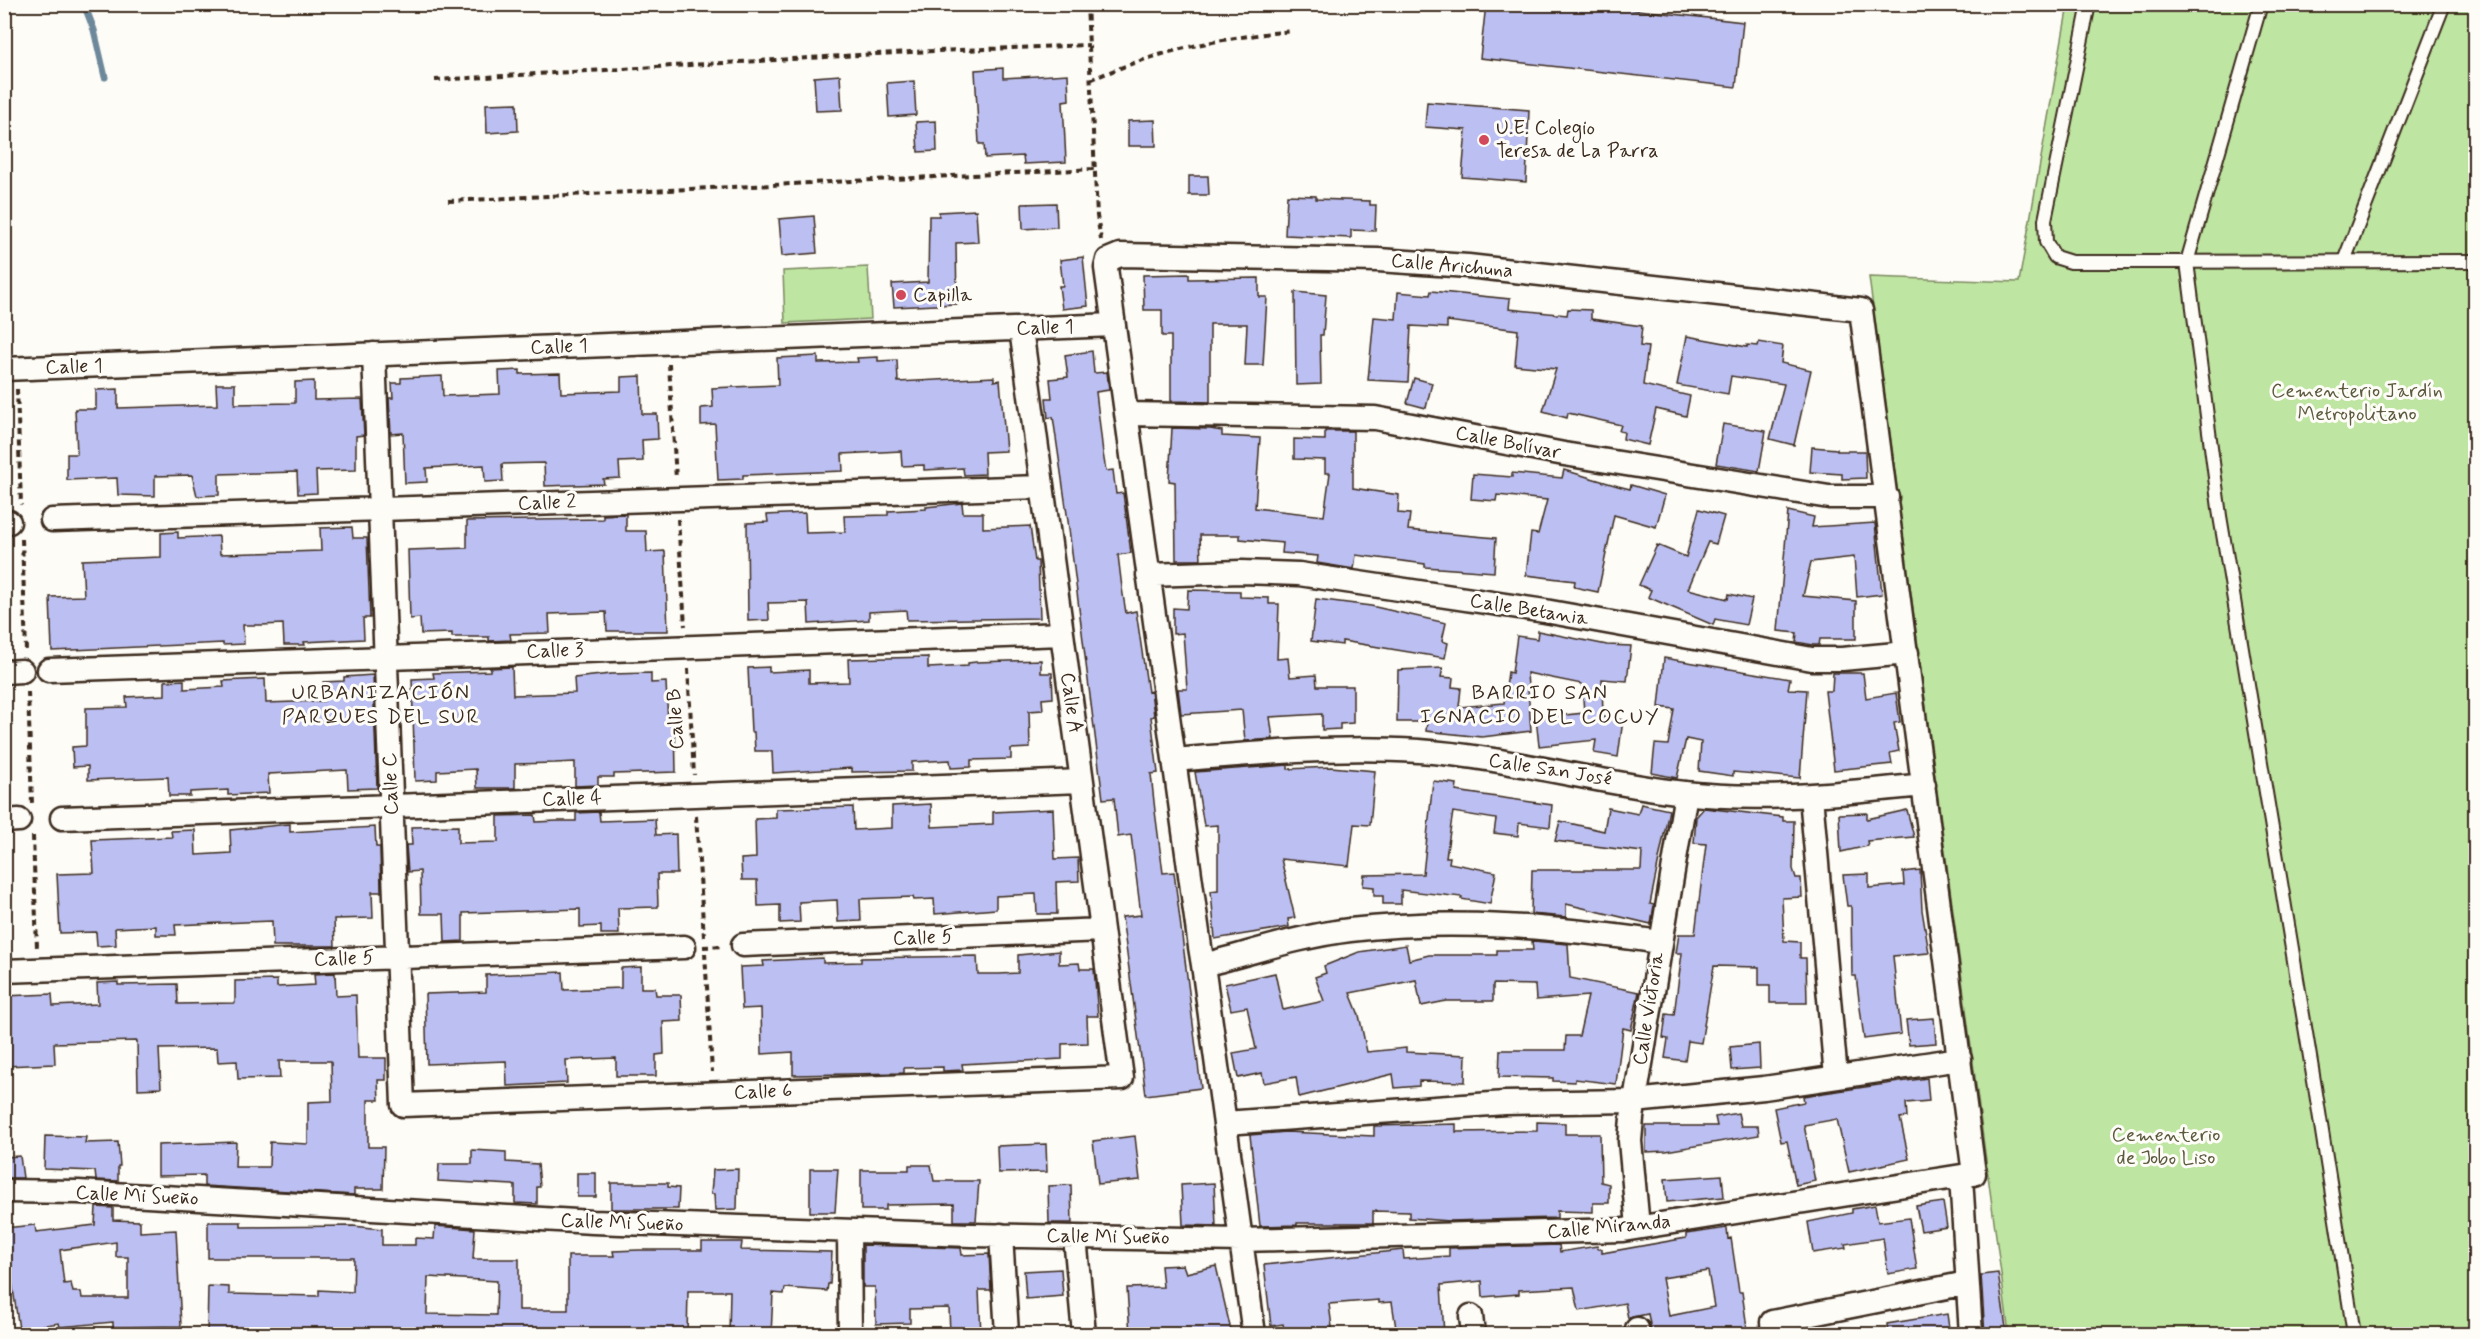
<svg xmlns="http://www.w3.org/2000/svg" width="2480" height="1339" font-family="Mynerve,sans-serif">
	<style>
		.green { fill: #bee5a1; stroke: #7c8860; stroke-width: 1.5 }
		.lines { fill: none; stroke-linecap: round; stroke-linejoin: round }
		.stream { stroke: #6d889a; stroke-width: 7 }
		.building { fill: #bcbff1; stroke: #3b2a1e; stroke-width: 1.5; fill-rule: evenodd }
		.lane-casing { stroke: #3b2a1e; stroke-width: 16 }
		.street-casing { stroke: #3b2a1e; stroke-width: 27 }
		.path { stroke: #3b2a1e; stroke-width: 4; stroke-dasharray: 6 4.5; stroke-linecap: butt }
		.lane { stroke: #fdfcf7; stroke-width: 12 }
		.street { stroke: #fdfcf7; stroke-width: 22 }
		.poi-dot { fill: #d1495b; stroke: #fdfcf7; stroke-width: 2 }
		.labels { text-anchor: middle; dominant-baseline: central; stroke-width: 6; stroke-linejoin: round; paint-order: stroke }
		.poi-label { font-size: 20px; fill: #3b2a1e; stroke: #fdfcf7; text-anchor: start }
		.street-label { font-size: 20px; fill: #3b2a1e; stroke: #fdfcf7 }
		.park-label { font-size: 20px; fill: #5c593f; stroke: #fdfcf7 }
		.neighbourhood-label { font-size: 21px; letter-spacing: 1.5px; fill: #3b2a1e; stroke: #fdfcf7 }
	</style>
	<rect width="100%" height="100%" fill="#fdfcf7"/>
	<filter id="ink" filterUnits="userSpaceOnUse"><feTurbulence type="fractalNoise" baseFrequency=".0167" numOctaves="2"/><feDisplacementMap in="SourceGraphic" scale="12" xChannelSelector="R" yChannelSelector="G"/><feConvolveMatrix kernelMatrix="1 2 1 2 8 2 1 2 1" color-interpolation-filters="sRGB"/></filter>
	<g filter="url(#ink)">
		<path class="green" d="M2068,5h407v1329h-466l-140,-1057 150,5z
			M868,267l3,52 -86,4 -2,-52z"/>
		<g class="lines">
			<path class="stream" d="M84,4l10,26 11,47"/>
		</g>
		<path class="building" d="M1486,4h99l158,18 -7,65 -256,-29z
			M1003,68v10l65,-4 1,26 -6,1 3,61 -42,2 -1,-8 -38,2 -1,-14h-5l-4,-74z
			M840,75l2,35 -26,1 -2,-34z
			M914,81l2,34 -27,2 -2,-34z
			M1427,102l102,8 -3,72 -64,-5 4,-47 -41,-3z
			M517,103l1,28 -31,2 -1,-29z
			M1155,120l1,26h-28v-25z
			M936,121l1,30 -19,1 -2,-30z
			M1189,176h19l1,19h-20z
			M1287,195l29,1v3l54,2v4h6l-1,26 -24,-1v8l-66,-3z
			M1056,203l1,24 -34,2 -1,-25z
			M976,210l2,32 -22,1 1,61 -63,3 -2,-23 36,-2 1,-66h10v-4z
			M814,216l3,37 -35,3 -3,-37z
			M1083,257l5,49 -26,3 -3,-23h4l-3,-26z
			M1189,274v5l70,-1v19h8l-4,68h-18l2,-41h-37v78l-39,-1v-65h-9v-26h-18l-1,-35z
			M1431,291l79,8 -1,10 58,6 1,-6 23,1v9l51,7 -2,20 8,1 -5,38 47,11 -4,20 -30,-7 -8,36 -25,-6 1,-7 -5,-1 2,-6 -53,-12 -1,5 -24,-7 13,-42 -41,-4 3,-35 -71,-9v7l-36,-2 -3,56 -40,-2 6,-63 22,2 2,-27 32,3z
			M1295,292l31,3 -3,40h-3l1,49 -25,1z
			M1687,336l60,11v-2l11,1 1,-4 24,4 -2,17 30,7 -17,75 -24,-6 14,-55 -53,-8 -3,18 -51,-9z
			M1092,351l2,22 13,-1 2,18 -13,2 7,61 3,18 7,-1 3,24 7,-1 8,60 -13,2 4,33 4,25 10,-2 12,81 3,-1 3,25 -3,1 7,56 -7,1 4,37 8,62 11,-1 27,216 -55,7 -24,-178 19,-2 -10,-80 -13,2 -4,-39 -11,1 -35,-278 -15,-104 -5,1 -2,-20h6l-2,-19 18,-2 -3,-22z
			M818,356v7l40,-1 -1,-4 21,-1v4l19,-1 1,22 96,-5v4l6,-1 6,71 -22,1 1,22 -21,1 -1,-7 -39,2v-5l-22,1 -1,-15 -59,3 1,17 -100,4v4l-25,1 -3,-56 -14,1v-17l12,-1 -1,-19 66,-3 -1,-27z
			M520,370v4l40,-1 1,20 60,-2v-14l20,-1 1,38h15l1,25 -16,1 1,21 -24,1 1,16 -17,1 1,5 -59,2 -1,-23 -42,1 1,17 -18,1 -1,-17 -58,3 1,14 -22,1 -2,-50 -12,1 -2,-36h4l-1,-15h9v-5l41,-2 1,20 57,-2 -1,-23z
			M1414,378l18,5 -6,25 -19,-5z
			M314,381v19l48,-1 2,36 -8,1v34l-40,1 1,22 -19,1 -1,-22 -78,2v21l-22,1 -5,-21 -37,1v20l-37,-1 -1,-17 -50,2v-26h10l-2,-45h21v-19l22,-1v19l99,-3 -1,-21h19v20l60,-1v-21z
			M1723,424l43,7 -7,40 -43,-7z
			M1172,428l38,1 12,2v5l38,2 -5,70 69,8 6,-43h-5v-13l-31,-1v-20l31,1v-9h28v57l46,7 -1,18 12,1 -2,16 88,8 -2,34 -69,-5v-3l-69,-9 -2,14 -37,-6 1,-7 -36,-3 1,-10 -43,-4v-4h-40l1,25h-25l-1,-78 -6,-1z
			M1812,447l25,2v2h28l1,27 -24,1v-5l-32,-2z
			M1564,470l54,16 12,3 1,-4 34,10 -9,32 -42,-12 -16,77 -24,-5 1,-6 -49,-6 5,-42 7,1 9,-34 -50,-5 -1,6 -25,-2 2,-25 39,3v-4l50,5z
			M962,503l1,10h20v15l47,-2 5,35h3l2,57 -133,2 -1,-10 -37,2v8l-60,4 -1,-22 -40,1 1,17 -21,1 -1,-98 21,-1 -1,-7 38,-2 1,20 39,-1 -1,-16 44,-1v-4l38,-2v-2z
			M1699,509l25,7 -8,28 -8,-2 -20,47 40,10 1,-5 23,5 -6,26 -31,-6 -2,6 -65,-28 3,-7 -12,-5 18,-40 29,12z
			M1788,511l26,6 -2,10 63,-4 7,71 -25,3 -3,-40 -43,5 -8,34 53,5v38h-36l-1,6h-6l-17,-3 1,-9 -19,-2z
			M626,514v17h20l1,21 18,-1 3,80h-61l-1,-19 -57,2 1,19 -40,1 1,6 -22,1v-4h-37v-4l-31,1 -1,-16 -10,1 -2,-69 59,-2v-27l136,-2v-4z
			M352,527l1,11h14l3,80h-7l1,21 -60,3 1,3h-21l-1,-21 -21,1h-19l1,19 -21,1v-2l-171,8 -2,-54 34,-1 -2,-36 79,-3v-24l17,-1v6l41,-2 1,18 101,-3 -1,-23z
			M1188,590l52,1v6l29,1v6h10l-2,55 11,-1 2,19 26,-2 1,11h36v37l-13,1v5l-18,1v-16l-52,3 3,22 -28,2 -3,-31 -61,4 -3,-25h9l-4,-56 -10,1v-26l14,1z
			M1316,599l55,7 75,17 -4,18 6,2 -3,15 -103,-17v4l-31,-4z
			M1538,631l69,14 24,1 -4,35 -25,-2 1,38 20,3 -5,37 -24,-4 2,-13 -57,6 -3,-28 48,-5 -2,-29 -55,-11 4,58 -49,6 -56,-6 1,-9h-30l1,-52 45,-2 -2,9 12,1 -1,9 9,1 -2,19 45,-4 4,-31 4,1 5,-37 20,3z
			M928,657v11l40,-2v-3l8,-1 65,-2v13h11l1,25 -11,1 1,11 -14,1 1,37 -19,1v10l-40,1v7l-20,1 -1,-8 -38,2v9l-60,1v-4l-79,5 -1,-22h-17l-1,-19h-3l-3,-64 21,-1v5l40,-2v13l40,-1 -1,-23z
			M1664,658l126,21 -2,10 19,1 -7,88 -67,-6v4l-34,-5 2,-29 -15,-3 -9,39 -25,-5 3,-29 13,1 6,-36 -15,-2z
			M512,667l1,28 62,-2 -1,-15 37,-4 40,-1v10l15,-1 2,41h7l1,49 -62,2v3h-16v8l-23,1v-24l-20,1 -40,1v24h-38l-1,-19 -39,2v9l-22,1 -3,-102 22,-1 -1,-5 57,-2v-3z
			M1833,673h30l3,25 30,-5 4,29 -6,1 5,28 -9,2 2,11 -58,6 -9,-79h7z
			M373,675l4,113 -29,1 -1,-19 -38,2 -41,2 1,19 -41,2v-5l-38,2v4h-21l-1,-19 -80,3v-14l-15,1 -1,-20 14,-1v-38l41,-1 -1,-10 39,-2v-14l19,-1v9l40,-2 -1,-6 42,-2 1,24 58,-2 -1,-19 21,-1v-4z
			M1288,765v4l43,-2 44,4 -5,54 -16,-1 -5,42 -68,-7 14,59 -7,1 1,8 -74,12 -4,-48 7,-1v-65l-14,1 -9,-54z
			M1433,781l24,3 -1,7 96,14 -2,22 -31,-4 -1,13 -24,-3 2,-14 -43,-7 -7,45h4l-1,6 47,9 -6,32 -29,-5 1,-2 -61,-7v14h-18v-8h-9v-9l-11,-1 1,-11 59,-1z
			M931,804l1,23 61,-3v-12l60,-3 2,50 23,-1 1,23 -23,1 1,32h-20l-1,-20 -40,2v13l-61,5 -1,-15 -20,1 -1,-3 -53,2 1,22 -23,1 -1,-22 -38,2 1,20 -20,1v-18l-22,1 -1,-26h-15l-1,-21 15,-1 -1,-39 21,-1v-9l77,-2 1,23 38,-2v-22z
			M1641,804l28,6 -19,94 4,1 -3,19 -85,-20v13l-35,-3 1,-44h109l1,-18 -87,-11 5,-20 44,10 4,-23 30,6z
			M1704,808l79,9v4h11l-1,48 3,9h5l1,19 -20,1 2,43 16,1v16h6l1,45h-37v-18h-11v-18l-45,-1 -13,77 -13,-2 -3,20 -20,-3 3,-19 -5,-1 3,-24 8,1 8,-62h-6l3,-19h16l11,-90 -12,-1 2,-26z
			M1907,810l7,27 -47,4 1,5 -27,6 -2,-38 28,-1v6z
			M599,812l1,9 55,-2 1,16 20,-1 1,40h-20l1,33 -40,1 1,26h-18v-8l-21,1v-18l-117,4v28l-18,1 -1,-28h-23l-1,-43 -12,1 -2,-27h6l-1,-18 47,-1v17l40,-1v-26l37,-1 1,7 21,-1h19v-8z
			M290,824v8l85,-5 1,20h4l1,45h-9l1,26 -39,1 1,27h-62l-1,-25 -97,4 1,10h-20v-9l-41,2 1,17 -19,1 -1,-14 -36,1 -3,-59 37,-1 -2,-33 80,-3 -1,-6 24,-1 1,25 35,-2 -1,-23z
			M1920,870l2,40 7,43 -36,3 8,78 -37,5 -8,-63h-4l-1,-70h-4l-4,-31 26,-1v14l35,-3 -1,-13z
			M1532,941l36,3 2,34 69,14 -8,38 -8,-2 -7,56 -41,-5v3l-22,-1v-3l-54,-1 1,-27h65l1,-14h13l9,-40 -52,4 -1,-15 -42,-1v17h-47l-25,5 -5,-26 -66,13 9,22 8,37 39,-4v4l60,3 -1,27 -46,-1v5l-24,2 -2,-14 -94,23 -3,-20 -32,6 -2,-10 -24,5 -5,-25 23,-4 -9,-42 -16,3 -6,-26 50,-11 8,37 41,-9 -9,-24 11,-4 -2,-7 35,-14 47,-7 3,15 20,-5h68v-5h36z
			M1059,951v13l20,-1 1,6h14l4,47h-11l1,27 -26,1v15l-100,5 1,6 -20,1v-4l-39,1v5l-111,2v-23l-31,2 -1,-46 -19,1 -2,-42 24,-1 -1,-5 60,-3v5l38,-1v-4l116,-2 1,18h21l19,-1v-18z
			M641,967v21h14l1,7h25l1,26 -19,1 1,32 -8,1v21h-40v-18l-50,2 1,23 -60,3 -1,-25 -79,3 -2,-70 61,-2v-17l77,-3 1,18 57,-2v-20z
			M335,973l1,23 20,-1 2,63h28v22h-8l1,20h-11v47h16l-1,42h-29v6l-150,-9v-11l-46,1v-31l78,-3 -1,25h34l1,-25 38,2v-42l24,-1 -1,-40h-52l1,17 -42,1 -1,-18 -19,1 -1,-14 -58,1 2,39 -23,1 -1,-48 -83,2 1,21 -51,2v-70l48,-2 1,12 45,-2 -1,-21 21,-1v3l59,-1 1,20 57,-1v-22l42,-1v7l38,-2 -1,-11z
			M1934,1018l2,25 -27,2 -3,-25z
			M1759,1044l1,24 -28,2 -2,-23z
			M1927,1078l2,23 -23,2 1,14 -7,1 9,41 -60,13 -12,-53 -33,6 11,56 -19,4 -9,-44 -6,1 -7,-34 30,-6 -1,-6z
			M1738,1113l3,13h17l1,9 -93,16 -20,1v-26h71l-2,-9z
			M1537,1122l28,1v11h35l1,48 8,2v19h-16v9l-36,-1v7l-107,3 -41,-3v-6l-36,-1v12h-76v2l-37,1 -10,-91 36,-3 88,4v-10l82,-2v8l81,-1z
			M45,1136l41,1 -1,6 33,-1 2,24h-2v15l-22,-1 -1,-9 -51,-2z
			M1135,1136l5,44 -42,4 -5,-43z
			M1046,1144l1,28 -49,1 -1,-27z
			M472,1150l34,2v10l32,2 2,23h-3v17l-22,-1v-17l-2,-1 -75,-4 1,-17h33z
			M20,1156l3,22h-19v-21z
			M909,1165h22l3,16h45l-3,40h-22v-17l-68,1v5h-25v-40h48z
			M738,1169l-1,40 -22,1 -1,-16h-3l2,-24z
			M810,1169h28l-3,43h-25z
			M577,1173h19v24h-19z
			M1722,1175l2,22 -57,5 -2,-23z
			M611,1183h57v4l11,1 -1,21h-67z
			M1214,1183l2,43 -33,-1 -2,-40z
			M1071,1185l1,38h-23l-1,-37z
			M1943,1202l4,25 -26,4 -5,-25z
			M1875,1205l3,17 31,-4 8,51 -29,5 -5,-36 -38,6 1,4 -33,5 -5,-31 44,-9v-4z
			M96,1207l17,1v12l27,1v11l36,-2 5,96 -68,1v-5l-53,5 -1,-4 -40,6 -15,-101 31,-3 1,7 59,-7zM116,1242v15h12v41h-46l-1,-6h-8l-2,-9 -7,1 -4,-34z
			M208,1222h33v5l112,-1 29,3v16h33v-7l19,1 1,-13 40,3 -2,30h46v51h49v-54h46l-1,-5 26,-1h63v-8h40l-1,8 91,2 -2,32h-2l-1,7 -42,-3 -1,6 -11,-1 -2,42h-42l1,-44h-42l-1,44h-284l-1,-5h-57l-1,4 -40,-2v3l-74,-3v3h-23l1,-49 21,1v7l90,2v-6l34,2 1,-34h-146zM428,1277l69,4 -1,34 -69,-1z
			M1727,1228l1,11 3,-1 8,54h3l6,43h-96l-4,-21 -20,4 -3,-15 -46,8 -5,-24 -55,3v4l-36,3 -1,-16 -41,4 3,50h-47l-5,-33 -13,1v-3l-50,4 4,31h-48l-2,-11 -12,2 -7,-61 139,-15 1,9 45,-3v-8l110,-3 1,7 37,-6 1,3h4v4l84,-15v-4zM1708,1271l6,36 -45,9 -7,-38z
			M863,1245l98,3 1,7 27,-1 2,36h-12l2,45h-31l-1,-27 -39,1v14l-34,1 -1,-37h-12z
			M1183,1265l3,8 30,-7 16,69h-102l-3,-47 36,-1 -2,-21z
			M1061,1269l2,27 -37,3 -2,-28z
			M1998,1273l9,62h-22l-4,-60z
			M1947,1314l3,21h-62l-1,-11z"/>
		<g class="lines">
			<defs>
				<path id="lane" d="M2089,4l-44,216 1,22 9,15 16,5 405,-1
					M2261,4l-74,258 33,254 95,571 39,247
					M2344,261l100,-257"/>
				<path id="street" d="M374,354l29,751 719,-27 -101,-749
					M4,369l1110,-44
					M1126,414l249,4 189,36 265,43h58
					M52,520l990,-33
					M4,522h5
					M1148,575l93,-3 58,2 246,37 267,48h30l65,-6
					M49,670l1013,-36
					M4,672l18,-1
					M1174,760c82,-7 163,-14 245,-9 89,6 176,32 265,42 81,9 160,0 240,-8
					M1811,796l25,281
					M62,818l1020,-37
					M4,821l15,-1
					M743,945l359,-15
					M1203,965c48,-12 97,-29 147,-35 102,-12 208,-3 310,12
					M4,971l680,-24
					M1225,1123l280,-20 129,-2 130,-13 196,-29
					M1961,1177l10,157
					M4,1191l74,1 515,30 378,13 270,5 382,-10 351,-56 -113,-864 -393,-44 -90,-6 -258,-5 -12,5 -2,8 94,679 3,18 51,369
					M1638,1227l-8,-86 2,-23 54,-325
					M849,1231l1,103
					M1001,1235l6,99
					M1075,1237l9,97
					M1471,1316l2,18
					M1637,1329v5
					M1773,1334l-1,-12 195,-39"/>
			</defs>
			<use href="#lane" class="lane-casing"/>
			<use href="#street" class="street-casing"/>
			<path class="path" d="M1087,4l10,212 4,24
				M435,80l476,-28 178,-7
				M1090,80c71,-30 127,-42 203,-49
				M448,201l647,-32
				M669,364l7,115
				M17,389l4,116
				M678,519l7,107
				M22,539l4,112
				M688,669l6,106
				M28,692l4,112
				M696,816l8,121
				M33,836l4,112
				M703,947l20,-1
				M705,953l7,119"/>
			<use href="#lane" class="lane"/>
			<use href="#street" class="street"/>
		</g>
	</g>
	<g class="poi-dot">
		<circle cx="1484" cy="140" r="6"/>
		<circle cx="901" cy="295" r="6"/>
	</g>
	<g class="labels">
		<g class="poi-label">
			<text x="1496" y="128">U.E. Colegio<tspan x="1496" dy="23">Teresa de La Parra</tspan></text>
			<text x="913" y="295">Capilla</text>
		</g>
		<g class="street-label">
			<text transform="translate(1452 266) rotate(5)">Calle Arichuna</text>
			<text transform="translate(1045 328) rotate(-2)">Calle 1</text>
			<text transform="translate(559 347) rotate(-2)">Calle 1</text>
			<text transform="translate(74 367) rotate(-2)">Calle 1</text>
			<text transform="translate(1508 443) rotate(11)">Calle Bolívar</text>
			<text transform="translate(547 503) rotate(-2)">Calle 2</text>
			<text transform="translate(1529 610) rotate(9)">Calle Betania</text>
			<text transform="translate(555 651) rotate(-2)">Calle 3</text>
			<text transform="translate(1071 703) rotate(82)">Calle A</text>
			<text transform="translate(676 719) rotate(-93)">Calle B</text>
			<text transform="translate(1550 770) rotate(9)">Calle San José</text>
			<text transform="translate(391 784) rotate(-92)">Calle C</text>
			<text transform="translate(572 799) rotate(-2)">Calle 4</text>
			<text transform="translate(923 938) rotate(-2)">Calle 5</text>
			<text transform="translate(344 959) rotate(-2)">Calle 5</text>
			<text transform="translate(1649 1009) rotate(-81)">Calle Victoria</text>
			<text transform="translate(763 1092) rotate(-2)">Calle 6</text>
			<text transform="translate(137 1196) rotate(3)">Calle Mi Sueño</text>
			<text transform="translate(622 1223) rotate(2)">Calle Mi Sueño</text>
			<text transform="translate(1609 1227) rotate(-5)">Calle Miranda</text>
			<text transform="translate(1108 1237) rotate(1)">Calle Mi Sueño</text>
		</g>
		<g class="park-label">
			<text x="2357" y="391">Cementerio Jardín<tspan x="2357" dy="23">Metropolitano</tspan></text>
			<text x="2166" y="1135">Cementerio<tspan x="2166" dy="23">de Jobo Liso</tspan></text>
		</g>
		<g class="neighbourhood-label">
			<text x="381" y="693">URBANIZACIÓN<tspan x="381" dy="24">PARQUES DEL SUR</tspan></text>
			<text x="1540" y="693">BARRIO SAN<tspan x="1540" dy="24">IGNACIO DEL COCUY</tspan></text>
		</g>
	</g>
	<rect width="2480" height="1339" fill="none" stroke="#fdfcf7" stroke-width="24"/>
	<rect x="12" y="12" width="2456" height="1315" fill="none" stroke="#3b2a1e" stroke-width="2" filter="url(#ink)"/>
</svg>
